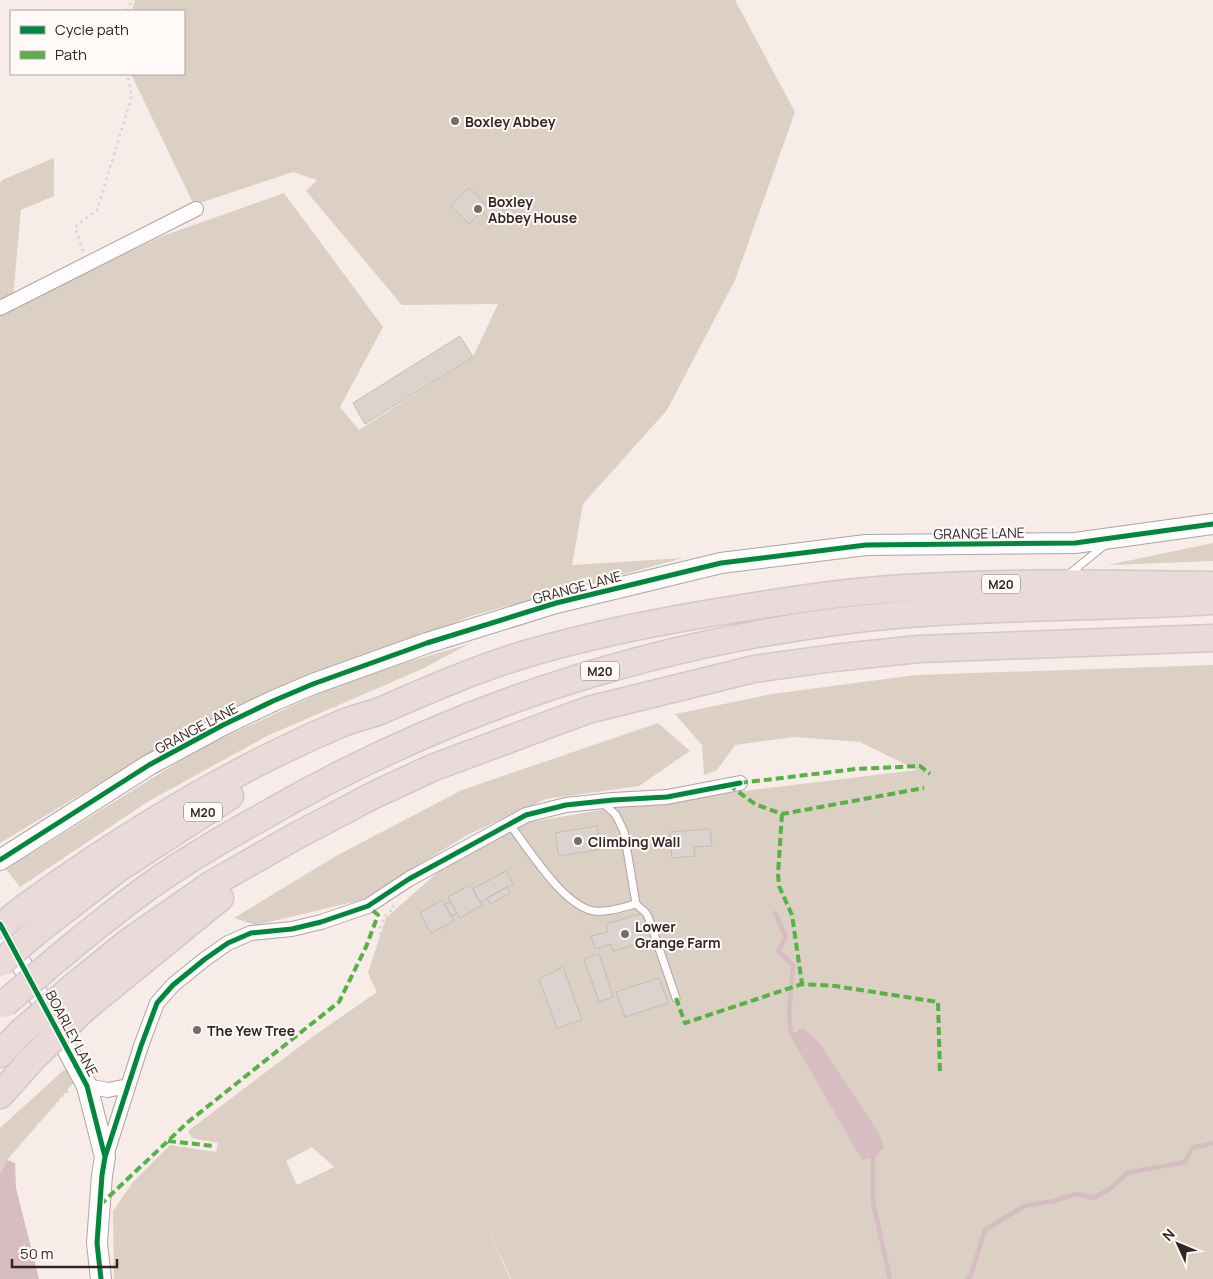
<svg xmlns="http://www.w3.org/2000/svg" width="1213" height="1279" font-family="Manrope,sans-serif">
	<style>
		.green { fill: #dccfc3; fill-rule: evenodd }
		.water { fill: #d7bdc2 }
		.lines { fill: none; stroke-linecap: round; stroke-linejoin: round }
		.stream { stroke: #d7bdc2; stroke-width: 4.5 }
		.building { fill: #dbd3ce; stroke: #c4bcb7 }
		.lane-casing { stroke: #aea5a2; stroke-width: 9 }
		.street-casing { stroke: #aea5a2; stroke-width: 16 }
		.secondary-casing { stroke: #aea5a2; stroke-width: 22 }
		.highway-casing { stroke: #cfc9c7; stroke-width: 29 }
		.path { stroke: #d8d4d4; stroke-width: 2.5; stroke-dasharray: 2.5 4; stroke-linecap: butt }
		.lane { stroke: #fefcfc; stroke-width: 7 }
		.street { stroke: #fefcfc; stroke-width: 14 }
		.secondary { stroke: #fefcfc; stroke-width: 20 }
		.highway { stroke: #eadada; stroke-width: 26 }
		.highway-bridge-casing { stroke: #cfc9c7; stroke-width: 29; stroke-linecap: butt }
		.highway-bridge { stroke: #eadada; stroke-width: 26 }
		.quiet { stroke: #56b245; stroke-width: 4; stroke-dasharray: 8 4; stroke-linecap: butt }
		.cycleway-casing { stroke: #fff9f8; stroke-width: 8 }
		.cycleway { stroke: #00873e; stroke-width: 5 }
		.poi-dot { fill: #766d69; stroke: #fff9f8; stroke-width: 2 }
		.labels { text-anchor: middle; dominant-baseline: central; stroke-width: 4; stroke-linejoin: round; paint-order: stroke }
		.shield { fill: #fff9f8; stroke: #6f6764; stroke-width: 1 }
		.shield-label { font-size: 12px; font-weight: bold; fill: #312825 }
		.poi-label { font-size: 14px; font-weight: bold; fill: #312825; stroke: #fff9f8; text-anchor: start }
		.street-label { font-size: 14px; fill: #312825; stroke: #fff9f8 }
	</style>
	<rect width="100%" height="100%" fill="#f7ece8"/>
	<path class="green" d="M135,0h600l60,112 -60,168 -68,130 -84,94 -11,61 111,-7 -212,58 -274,109 -197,118v-530l160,-76 124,-44 99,134 -43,80 19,23 114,-73 25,-53 -96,1 -96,-114 11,-11 -24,-8 -99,33 -63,-131h53v-63h-52z
		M54,158v38l-33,14 -8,87 -13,4v-118l2,-3z
		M1213,543v18l-105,4z
		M469,644l-47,25 -155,67 -118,65 -129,86 -14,-18 195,-121 151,-70z
		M1213,665v614h-702l-30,-65 29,65h-396l-1,-68 20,-29 37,-37 46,7 2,-9 -26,-5 -4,-7 127,-96 62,-43 -9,-19 18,-55 53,-47 86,-48 111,-19 281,-34 -57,-28 -66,-5 -59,8 -18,25 -13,5 -2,-30 -27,-31 97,-20 144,-19zM312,1147l22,20 -37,18 -11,-24z
		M658,723l32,28 -51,35 -93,13 -79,36 -105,65 -106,25 -22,-7 102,-62 126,-66z
		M66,1068l9,13 -68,79 -7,13v-45z"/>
	<path class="water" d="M799,1029h6l14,14 61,92 4,13 -8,8 -13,4 -8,-12 -64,-111z
		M7,1160l8,3 1,25 23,91h-39v-106z"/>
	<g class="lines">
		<path class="stream" d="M775,913l11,24 -8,14 15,14 -4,49 2,19 5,5
			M873,1153v49l17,77
			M967,1279l3,-2 15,-47 39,-24 29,-5 24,-7 17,4 17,-10 16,-15 58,-11 7,-14 21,-5"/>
	</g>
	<path class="building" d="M469,188l18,18 6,-6 12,12 -11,11 -12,-12 -13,13 -18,-18z
		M460,336l13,21 -108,67 -12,-21z
		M597,826l4,23 -42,7 -4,-23z
		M710,829l2,17 -18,1 1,9 -23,2 -2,-26z
		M506,871l7,13 -33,18 -7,-13z
		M470,885l12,20 -22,13 -12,-21z
		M507,887l3,6 -20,11 -3,-6z
		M442,900l12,21 -23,12 -11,-20z
		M451,902l6,11 -6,3 -6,-12z
		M644,913l8,26 -39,12 -2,-7 -16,5 -4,-13 17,-4 -2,-8z
		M599,954l14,43 -14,5 -15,-43z
		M563,967l19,53 -25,8 -18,-49z
		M659,978l9,25 -43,14 -9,-25z"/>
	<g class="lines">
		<defs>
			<path id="lane" d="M1068,575l38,-31
				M601,801l15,14 8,17 12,72 10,9 3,6 27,79
				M510,825c19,24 53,81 84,86 14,2 29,-4 42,-7"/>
			<path id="street" d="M0,308l196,-99
				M87,1086l21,4 20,-4
				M106,1156l35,-110 16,-43 16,-18 32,-26 23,-16 23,-10 41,-4 29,-7 47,-16 41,-27 117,-64 40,-10 47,-5 54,-3 73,-14"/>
			<path id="secondary" d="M0,860l149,-95 74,-40 50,-24 40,-17 114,-41 129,-40 165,-40 145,-18 209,-2 138,-19
				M8,939l79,147 18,71 -3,18 -5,68 4,36"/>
			<path id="highway" d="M28,905c97,-70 200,-133 310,-180 13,-6 28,-9 42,-14 48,-21 96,-42 146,-57 67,-20 135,-33 203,-44 46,-7 92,-15 138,-19 115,-10 231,-8 346,-6
				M41,928l78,-60 111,-72
				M58,958c30,-25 61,-50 93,-73 35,-25 73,-47 111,-68 181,-105 371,-169 579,-196 123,-16 248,-12 372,-20
				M73,987l54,-44 85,-59 84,-48 78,-41 58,-27 156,-58 166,-41 79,-11 86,-9 294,-11
				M85,1008l135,-110
				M0,1054l20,-21
				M0,1095l34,-38"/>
		</defs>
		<use href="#lane" class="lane-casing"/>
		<use href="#street" class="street-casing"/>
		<use href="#secondary" class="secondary-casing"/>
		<use href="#highway" class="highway-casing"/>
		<path class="path" d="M127,11l5,-11
			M83,251l-8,-24 22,-17 35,-114 -5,-22
			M155,743l75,-309 1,-59 -73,-131
			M393,905l1,3 -10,9 -4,12 -1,16 10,29 66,143 46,107 28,55
			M0,1164l70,-76
			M1037,1279l23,-15 33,-5 52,17"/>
		<use href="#lane" class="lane"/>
		<use href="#street" class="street"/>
		<use href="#secondary" class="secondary"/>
		<use href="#highway" class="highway"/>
		<defs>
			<path id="highway-bridge" d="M0,927l28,-22
				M0,963l41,-35
				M4,1004l54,-46
				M20,1033l53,-46
				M34,1057l51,-49"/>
		</defs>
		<use href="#highway-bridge" class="highway-bridge-casing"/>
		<use href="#highway-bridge" class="highway-bridge"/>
		<path class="quiet" d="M740,783l116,-14 64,-3 10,8
			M729,785l26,19 27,10 142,-26
			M782,814l-4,60 1,12 13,29 10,69 33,2 103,16 2,72
			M676,998l9,25 117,-39
			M168,1141l46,5
			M100,1205l88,-83 151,-120 27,-55 12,-32 -10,-9"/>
		<defs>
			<path id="cycleway" d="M0,860l149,-95 74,-40 50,-24 40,-17 114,-41 129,-40 165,-40 145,-18 209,-2 138,-19
				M0,924l87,162 18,71 -3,18 -5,68 4,36
				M105,1157l36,-111 16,-43 16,-18 32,-26 23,-16 23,-10 41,-4 29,-7 47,-16 41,-27 117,-64 40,-10 47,-5 54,-3 73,-14"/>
		</defs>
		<use href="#cycleway" class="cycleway-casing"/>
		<use href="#cycleway" class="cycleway"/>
	</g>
	<g class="poi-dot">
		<circle cx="455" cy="121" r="5"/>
		<circle cx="478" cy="209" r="5"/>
		<circle cx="578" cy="841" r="5"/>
		<circle cx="625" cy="934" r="5"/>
		<circle cx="197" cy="1030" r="5"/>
	</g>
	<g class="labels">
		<g class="shield">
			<rect x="982" y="574.5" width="38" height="19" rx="4"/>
			<rect x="581" y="661.5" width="38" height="19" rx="4"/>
			<rect x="184" y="802.5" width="38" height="19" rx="4"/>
		</g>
		<g class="shield-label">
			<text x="1001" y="584">M20</text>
			<text x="600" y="671">M20</text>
			<text x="203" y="812">M20</text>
		</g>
		<g class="poi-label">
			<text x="465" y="121">Boxley Abbey</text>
			<text x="488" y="201">Boxley<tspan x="488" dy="16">Abbey House</tspan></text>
			<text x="588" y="841">Climbing Wall</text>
			<text x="635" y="926">Lower<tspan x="635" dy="16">Grange Farm</tspan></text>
			<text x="207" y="1030">The Yew Tree</text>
		</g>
		<g class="street-label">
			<text transform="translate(979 533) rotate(-1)">GRANGE LANE</text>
			<text transform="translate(577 587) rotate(-15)">GRANGE LANE</text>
			<text transform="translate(196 728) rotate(-28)">GRANGE LANE</text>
			<text transform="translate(72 1033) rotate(62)">BOARLEY LANE</text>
		</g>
	</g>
	<rect x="10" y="10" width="175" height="65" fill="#fff9f8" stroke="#ada5a4"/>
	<rect x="20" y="26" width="25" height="8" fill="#00873e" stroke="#ada5a4"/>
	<text x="55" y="35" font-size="15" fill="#312825">Cycle path</text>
	<rect x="20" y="51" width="25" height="8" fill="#56b245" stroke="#ada5a4"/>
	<text x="55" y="60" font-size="15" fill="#312825">Path</text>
	<g transform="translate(1178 1244) rotate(314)" stroke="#fff9f8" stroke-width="4" paint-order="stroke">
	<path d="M0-4L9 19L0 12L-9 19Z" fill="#312825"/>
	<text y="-8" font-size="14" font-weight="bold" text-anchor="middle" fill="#312825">N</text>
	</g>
	<path d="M12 1259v8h105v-8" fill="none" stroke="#312825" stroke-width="2.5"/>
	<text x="20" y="1259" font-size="15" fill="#312825" stroke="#fff9f8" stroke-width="4" paint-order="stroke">50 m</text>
</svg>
